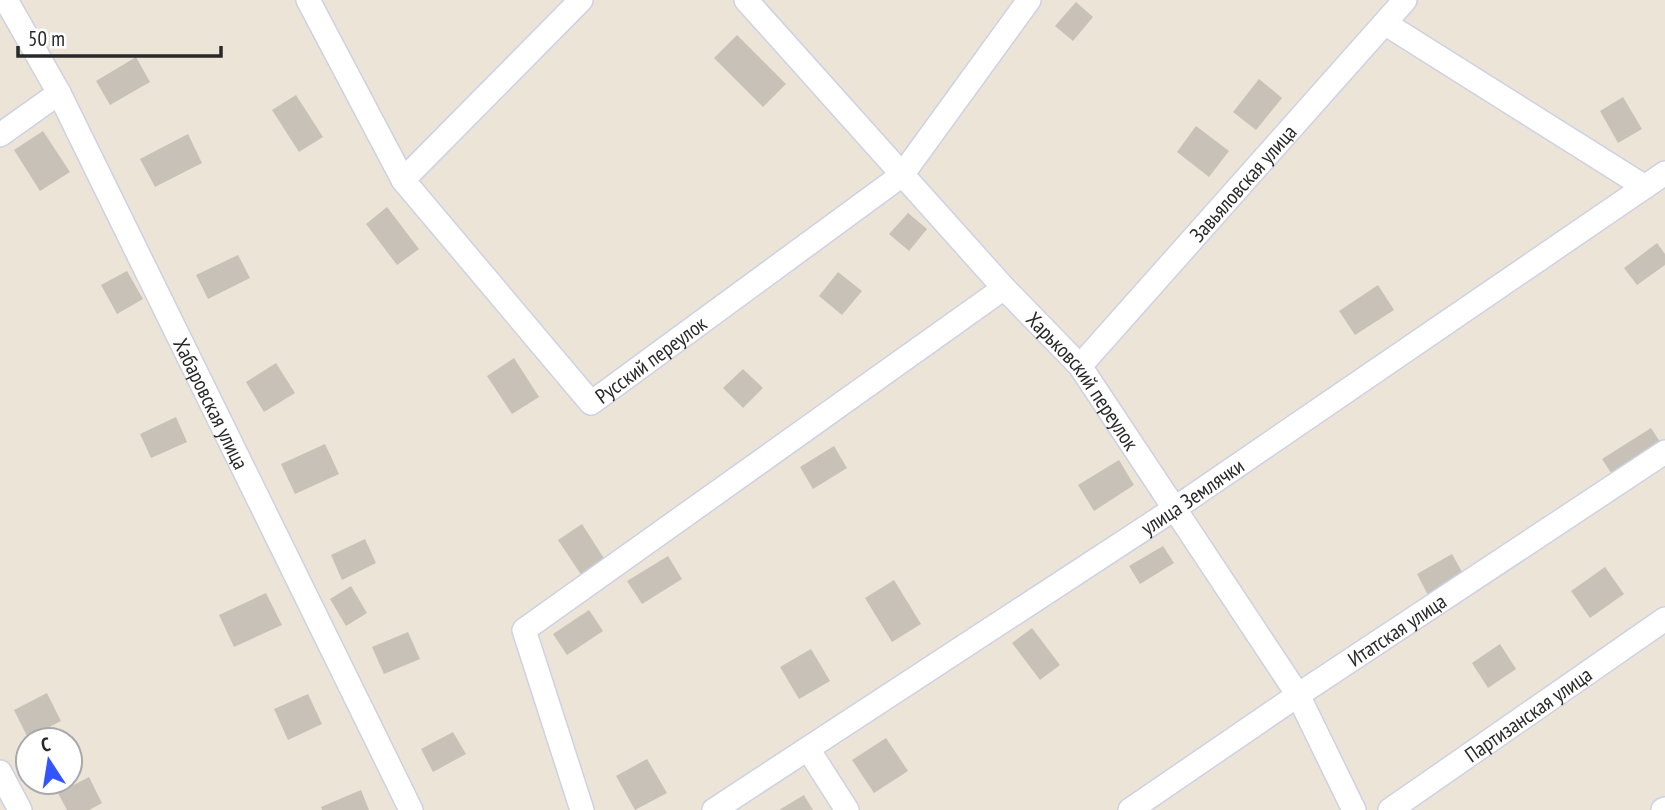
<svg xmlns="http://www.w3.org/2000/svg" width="1665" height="810" font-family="'PT Sans Narrow',sans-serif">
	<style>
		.building { fill: #c8c1b8 }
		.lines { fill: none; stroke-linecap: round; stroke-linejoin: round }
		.minor-casing { stroke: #cdd1e4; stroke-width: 26 }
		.minor { stroke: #fff; stroke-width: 23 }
		.labels { text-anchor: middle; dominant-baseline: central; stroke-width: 6; stroke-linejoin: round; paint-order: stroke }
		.street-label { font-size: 21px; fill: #282828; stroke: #fff }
	</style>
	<rect width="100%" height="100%" fill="#ede4d8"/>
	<path class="building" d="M1076,2l17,15 -20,24 -18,-15z
		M737,35l49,49 -23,23 -49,-49z
		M136,57l14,25 -40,23 -14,-24z
		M1259,79l23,19 -26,32 -23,-18z
		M296,95l27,42 -24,15 -27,-42z
		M1623,97l19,32 -24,14 -18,-32z
		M1196,126l33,25 -20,26 -32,-25z
		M43,131l27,41 -30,19 -26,-41z
		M188,134l14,29 -47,24 -15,-28z
		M387,207l32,42 -22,16 -31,-41z
		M908,213l19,16 -18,22 -20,-17z
		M1657,243l8,11v11l-28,20 -13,-17z
		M238,255l12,23 -42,21 -12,-24z
		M127,271l16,28 -26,15 -16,-29z
		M838,272l24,19 -20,24 -23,-19z
		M1378,285l16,25 -39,25 -16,-24z
		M514,358l25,39 -27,17 -25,-38z
		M276,363l19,30 -31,19 -18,-30z
		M743,369l20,19 -20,20 -20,-20z
		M176,417l11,25 -36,16 -11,-24z
		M1651,428l13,20 -49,31 -13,-20z
		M325,444l14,30 -44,20 -14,-30z
		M834,446l13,22 -34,21 -13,-22z
		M1119,460l15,25 -40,26 -16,-26z
		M582,524l23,36 -23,16 -24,-36z
		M365,539l11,24 -34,17 -11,-25z
		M1163,546l11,17 -34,21 -11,-18z
		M1452,554l14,25 -36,20 -13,-25z
		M668,556l14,23 -40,25 -15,-23z
		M1605,567l19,27 -34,24 -19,-27z
		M894,580l27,44 -29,18 -27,-44z
		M351,586l16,27 -21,13 -16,-27z
		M266,593l16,32 -48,22 -15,-32z
		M589,610l14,21 -36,24 -14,-21z
		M1032,628l28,37 -20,15 -28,-37z
		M408,632l12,27 -36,15 -12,-27z
		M1500,644l16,25 -28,19 -16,-25z
		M811,649l19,32 -31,18 -19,-32z
		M47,693l14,28 -33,17 -14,-28z
		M308,694l14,30 -34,16 -14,-31z
		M453,732l13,22 -33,18 -12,-23z
		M886,738l22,33 -34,22 -22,-33z
		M647,759l20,34 -32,17 -19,-34z
		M89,777l13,26 -13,7h-22l-9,-17z
		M361,790l8,20h-47l-1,-3z
		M804,795l9,15h-34z"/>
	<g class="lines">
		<defs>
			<g id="minor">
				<path id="s1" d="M6,0l53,93 352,717"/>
				<path id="s2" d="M308,0l95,180 188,223 311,-228 127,-175"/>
				<path id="s3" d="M746,0l258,288 76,78 218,329 56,115"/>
				<path d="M1386,24l259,163"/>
				<path d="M0,135l59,-42"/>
				<path d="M403,180l178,-180"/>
				<path id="s4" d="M1080,366l325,-366"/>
				<path d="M808,749l39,61"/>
				<path d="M0,772l20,38"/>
				<path d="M582,810l-58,-180 480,-342"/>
				<path id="s5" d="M714,810l460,-301 491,-336"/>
				<path id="s6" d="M1130,810l168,-115 367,-243"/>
				<path id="s7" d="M1390,810l275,-191"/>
				<path d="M1663,810l2,-1"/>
			</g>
		</defs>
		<use href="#minor" class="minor-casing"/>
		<use href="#minor" class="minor"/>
	</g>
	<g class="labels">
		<g class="street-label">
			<text stroke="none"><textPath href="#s4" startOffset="245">Завьяловская улица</textPath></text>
			<text stroke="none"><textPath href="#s2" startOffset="569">Русский переулок</textPath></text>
			<text stroke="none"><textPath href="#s3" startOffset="509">Харьковский переулок</textPath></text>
			<text stroke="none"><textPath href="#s1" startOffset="453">Хабаровская улица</textPath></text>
			<text stroke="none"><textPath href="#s5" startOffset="572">улица Землячки</textPath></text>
			<text stroke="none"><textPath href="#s6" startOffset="322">Итатская улица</textPath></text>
			<text stroke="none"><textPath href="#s7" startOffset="168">Партизанская улица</textPath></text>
		</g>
	</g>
	<g transform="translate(49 761) rotate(348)"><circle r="33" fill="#ffffff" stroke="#a9a9a9" stroke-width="2"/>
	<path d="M0-5L12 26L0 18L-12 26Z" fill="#3354ff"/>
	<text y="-10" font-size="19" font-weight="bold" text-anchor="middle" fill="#282828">С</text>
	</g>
	<path d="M18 46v10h203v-10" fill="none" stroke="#282828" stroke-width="3.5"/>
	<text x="28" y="46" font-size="21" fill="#282828" stroke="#ffffff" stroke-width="5" paint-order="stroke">50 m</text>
</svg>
